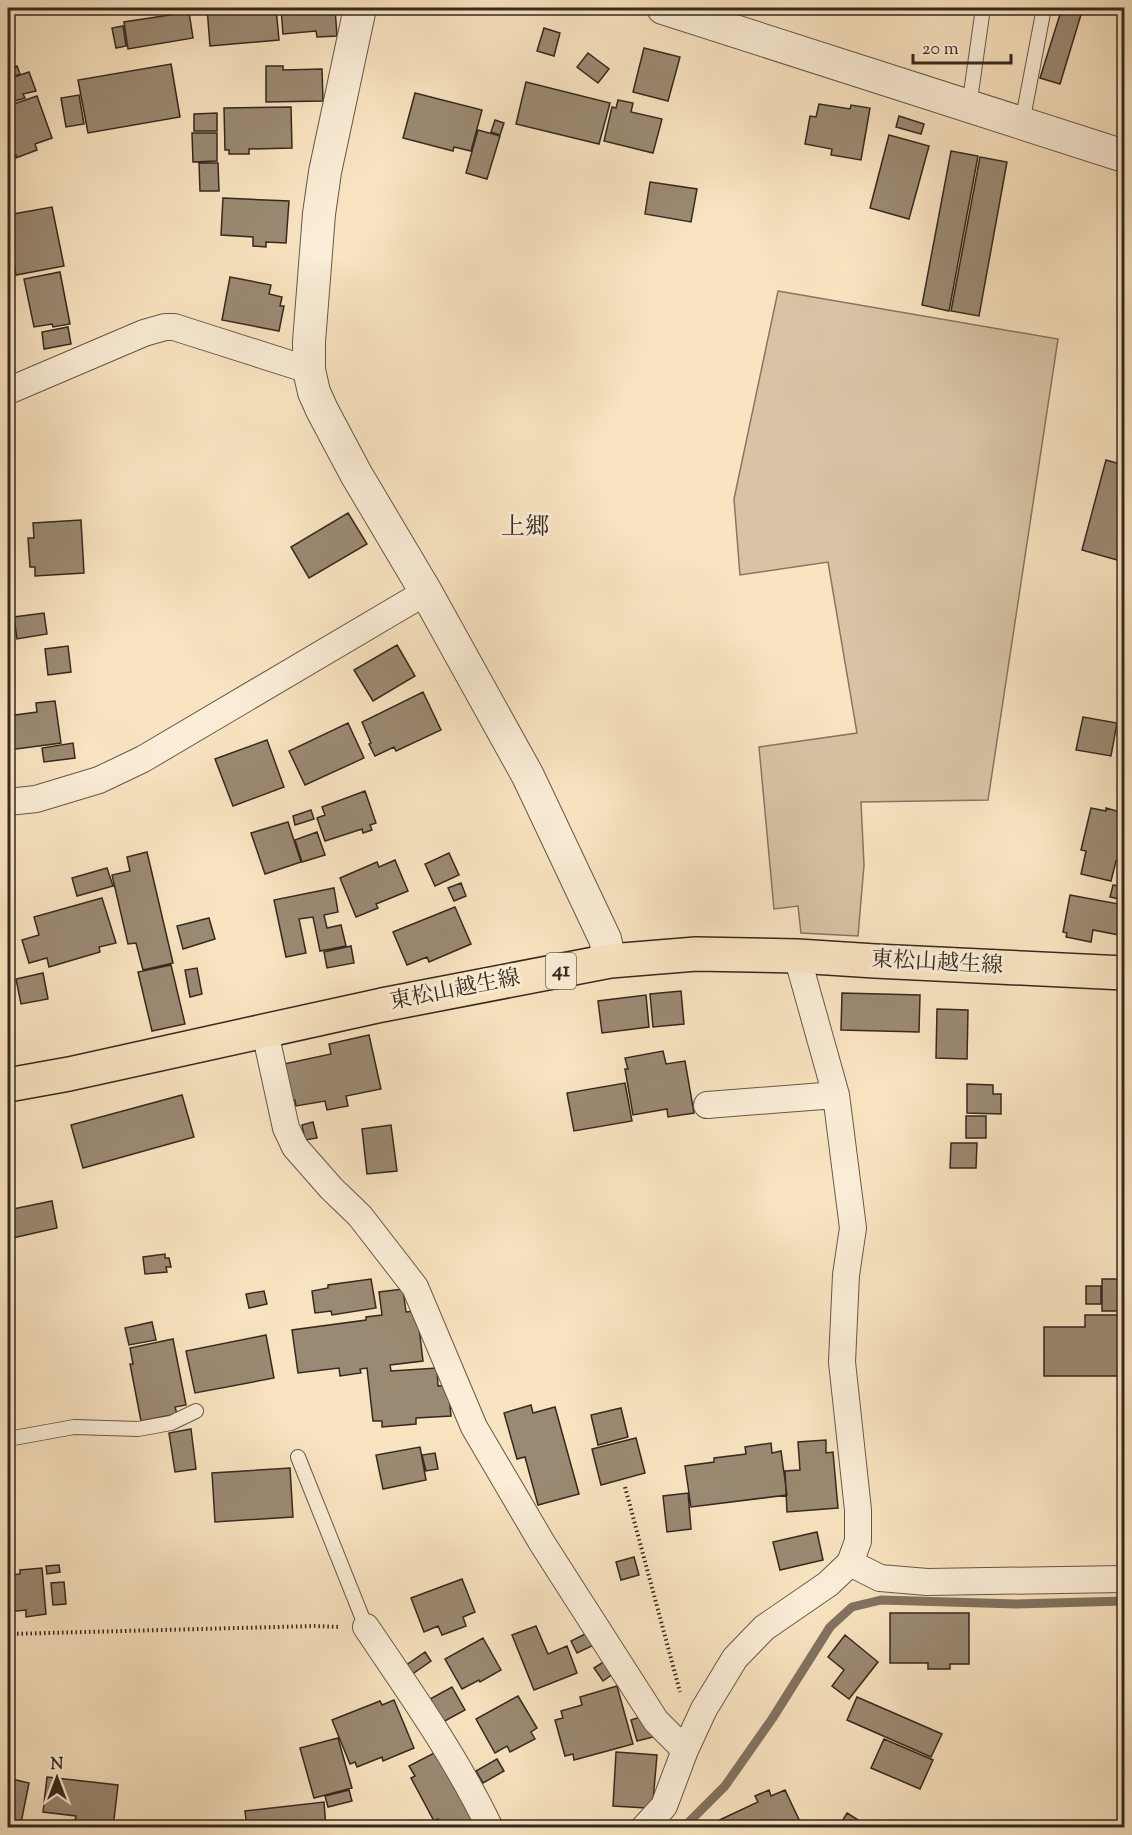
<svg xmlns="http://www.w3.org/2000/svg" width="1132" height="1835" font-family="'Sorts Mill Goudy','Noto Serif JP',serif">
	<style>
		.green { fill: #d8c4a5; stroke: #867662; stroke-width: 1.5 }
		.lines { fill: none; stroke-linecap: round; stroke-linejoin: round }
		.stream { stroke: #82735f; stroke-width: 9 }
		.building { fill: #9b8a73; stroke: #35291f; stroke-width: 1.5 }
		.service-casing { stroke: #665848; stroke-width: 16 }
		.minor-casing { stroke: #665848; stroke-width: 28 }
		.tertiary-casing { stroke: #665848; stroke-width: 34 }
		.primary-casing { stroke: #35291f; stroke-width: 36 }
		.path { stroke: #35291f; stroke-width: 4; stroke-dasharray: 1.5 3; stroke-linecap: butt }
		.service { stroke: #fbedd7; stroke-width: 14 }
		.minor { stroke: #fbedd7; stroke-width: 26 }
		.tertiary { stroke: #fbedd7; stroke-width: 32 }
		.primary { stroke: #f9e4c1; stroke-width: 33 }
		.labels { text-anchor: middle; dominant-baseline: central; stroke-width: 6; stroke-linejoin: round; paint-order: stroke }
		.shield { fill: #fbedd7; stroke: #706456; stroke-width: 1.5 }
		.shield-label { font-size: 21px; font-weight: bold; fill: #35291f }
		.street-label { font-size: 22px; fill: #35291f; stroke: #fbedd7 }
		.neighbourhood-label { font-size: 24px; fill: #35291f; stroke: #fbedd7 }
	</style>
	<rect width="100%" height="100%" fill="#f9e4c1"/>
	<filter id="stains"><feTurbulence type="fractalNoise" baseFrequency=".00333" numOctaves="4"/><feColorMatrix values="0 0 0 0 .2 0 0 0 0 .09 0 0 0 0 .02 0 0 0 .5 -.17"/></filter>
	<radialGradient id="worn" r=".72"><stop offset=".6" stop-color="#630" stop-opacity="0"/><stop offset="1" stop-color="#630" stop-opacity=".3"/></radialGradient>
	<path class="green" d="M778,291l280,48 -70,461 -127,2 3,63 -6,71 -57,-3 -3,-27 -24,3 -15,-162 98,-14 -29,-171 -88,13 -6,-76z"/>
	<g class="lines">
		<path class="stream" d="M683,1828l42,-42 47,-67 58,-92 22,-20 29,-7 135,4 108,-3"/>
	</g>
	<path class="building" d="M207,8h69l3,32 -69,6z
		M281,8h54l2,28 -20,1 -1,-6 -33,3z
		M732,8h56v4z
		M1062,8h21l-23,76 -20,-6z
		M189,12l4,26 -65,11 -4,-27z
		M123,26l3,20 -10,2 -4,-20z
		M544,28l16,5 -6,23 -17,-5z
		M644,48l36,9 -12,44 -35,-9z
		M588,53l21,16 -11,14 -21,-16z
		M171,64l9,53 -92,16 -10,-53z
		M17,66l3,8 -12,5v-9z
		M266,66h17v4l39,-1 1,32 -57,1z
		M29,72l7,19 -13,3 2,4 -17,5v-24z
		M526,82l84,21 -11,41 -83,-20z
		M415,93l67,17 -11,41 -17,-4 -1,4 -50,-13z
		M79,95l5,29 -18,3 -5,-29z
		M37,96l15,42 -17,6 2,6 -21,8v-3l-8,2v-51z
		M618,100l15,3 -2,9 31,7 -9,34 -49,-12 8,-34 4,1z
		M819,104l31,5 1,-4 19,3 -9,52 -30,-5 1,-6 -27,-5 5,-28 6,1z
		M291,107l1,41 -43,1v5h-20v-4h-4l-1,-42z
		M217,113v18h-23v-17z
		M899,116l25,8 -3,10 -25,-7z
		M495,120l9,3 -4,12 -9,-3z
		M478,130l22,6 -13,43 -21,-6z
		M192,133h25v28l-24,1z
		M889,135l40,11 -20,73 -39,-11z
		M951,151l27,5 -29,155 -27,-6z
		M980,157l27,5 -28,154 -28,-5z
		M199,163h19l1,28h-19z
		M650,182l47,7 -6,33 -46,-8z
		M223,198l66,3 -3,42 -20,-1v5l-13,-1v-9l-32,-2z
		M52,207l12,59 -48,9 -8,-44v-16z
		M60,272l10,52 -17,3 -1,-3 -18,3 -10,-48z
		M230,277l41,8 -2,9 13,3 -2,9h4l-5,25 -57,-11z
		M68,327l3,17 -27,5 -2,-17z
		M1106,460l18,5v97l-42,-12z
		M348,513l19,31 -58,34 -18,-31z
		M81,520l3,53 -49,3v-9h-5l-2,-29h6l-1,-15z
		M44,613l3,21 -30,5 -3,-22z
		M397,645l18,31 -42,25 -19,-31z
		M68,646l3,26 -23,3 -3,-26z
		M423,692l18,38 -45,21 -2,-4 -19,9 -6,-12 2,-1 -9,-21z
		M55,701l6,42 -52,7 -1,-34 29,-4 -1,-9z
		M1083,717l34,6 -6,33 -35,-6z
		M348,723l16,35 -59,27 -16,-34z
		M267,740l17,47 -51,19 -18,-47z
		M73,743l2,15 -31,4 -2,-14z
		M365,791l11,32 -6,2 2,5 -9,3 -1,-4 -37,12 -8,-23 8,-3 -3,-8z
		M1091,808l15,3v-3l18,5v50l-8,-2 -5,20 -30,-7 5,-23 -5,-1z
		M311,810l3,9 -19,6 -2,-9z
		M288,822l13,40 -36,12 -14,-41z
		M317,832l8,23 -23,7 -7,-22z
		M147,852l26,111 -30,7 -7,-27 -8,1 -16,-69 18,-4 -3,-14z
		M449,853l10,22 -24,11 -10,-22z
		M395,860l13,31 -32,13 2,4 -22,9 -16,-39 37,-16 2,5z
		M107,868l6,18 -36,10 -5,-18z
		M461,883l5,13 -12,5 -6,-13z
		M1113,885l11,2v13l-14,-3z
		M334,888l4,24 -14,3 3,13 14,-3 5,21 -26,5 -7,-34 -14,2 7,34 -20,4 -12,-57z
		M1070,895l54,10v31l-31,-6 -2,12 -25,-5 1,-4 -4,-1z
		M102,898l14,45 -17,4 1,5 -51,15 -2,-9 -18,5 -7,-23 17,-5 -5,-18z
		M455,907l16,37 -42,18 -2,-5 -20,8 -14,-33z
		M209,918l6,21 -32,10 -6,-23z
		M351,946l3,17 -27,5 -3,-16z
		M171,965l14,59 -33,7 -14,-59z
		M197,968l5,26 -12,3 -5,-27z
		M43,973l5,26 -27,5 -5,-25z
		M681,991l3,33 -31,3 -3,-33z
		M842,993l78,2 -1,37 -78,-2z
		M646,995l3,32 -47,6 -4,-32z
		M937,1009l31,1 -1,49 -31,-1z
		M369,1035l12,54 -35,7 2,10 -21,4 -2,-9 -29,5 -1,-6h-2l-9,-36 47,-10 -2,-10z
		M663,1051l3,13 19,-3 9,52 -26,4 -1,-8 -34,6 -8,-46h3l-3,-11z
		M625,1083l7,38 -58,10 -7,-38z
		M967,1084l26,1v9h8v20l-34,-1z
		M182,1095l12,42 -111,31 -12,-43z
		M966,1116h20v22h-20z
		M313,1122l4,16 -12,2 -3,-15z
		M391,1125l6,46 -30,3 -5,-45z
		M951,1143h26l-1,25h-26z
		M52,1201l5,27 -49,11v-29z
		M165,1254v4h4l2,9h-5l1,5 -22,2 -2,-17z
		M371,1279l5,29 -44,7 -1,-4 -16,2 -3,-22 16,-3v-3z
		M1102,1279h22v32h-22z
		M1086,1286h15v18h-15z
		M403,1289l3,23 11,-1 6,50 -33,4 1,6 46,-3 1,18 10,-1 3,31 -35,2v6l-34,3v-6h-9l-6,-53 -7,1 1,4 -21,3 -1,-8 -41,5 -6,-43 74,-10v-3l16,-2 -3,-23z
		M264,1291l3,13 -18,4 -3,-14z
		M1085,1315h39v61h-80v-49h41z
		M152,1322l4,18 -27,5 -4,-17z
		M266,1335l8,43 -79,15 -9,-42z
		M173,1339l13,66 -11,2 2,7 -36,7 -11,-57h3l-3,-16z
		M531,1405l2,8 22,-6 24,87 -41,11 -13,-48 -8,2 -13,-46z
		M621,1408l7,29 -30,8 -7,-30z
		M191,1429l5,40 -21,3 -6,-39z
		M636,1438l9,35 -44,12 -9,-36z
		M826,1440v13l7,-1 5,56 -51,4 -2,-41 15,-1 -2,-28z
		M771,1443l1,10 9,-2 6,44 -96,12 -6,-41 29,-4v-4l32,-4 -1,-7z
		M420,1447l6,33 -43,9 -7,-34z
		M435,1453l3,16 -12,2 -4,-16z
		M290,1468l3,49 -78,5 -3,-49z
		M688,1493l3,36 -24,3 -4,-36z
		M817,1532l6,28 -43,10 -7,-28z
		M634,1557l5,18 -18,5 -5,-18z
		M59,1565l1,7 -13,2 -1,-8z
		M42,1568l4,46 -20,3v-7l-18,2v-37l12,-1v-4z
		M462,1579l13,33 -12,5 3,9 -24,9 -4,-9 -14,6 -13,-34z
		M64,1582l2,22 -13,1 -2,-22z
		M890,1613h79v51h-19v5h-22v-6h-38z
		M536,1626l12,28 19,-8 10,27 -43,17 -22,-55z
		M591,1631l7,12 -21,10 -6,-12z
		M845,1635l33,27 -29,37 -17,-13 12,-16 -16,-13z
		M483,1638l18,32 -21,12 -1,-2 -17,9 -17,-30z
		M425,1652l6,9 -20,14 -6,-9z
		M605,1661l9,12 -11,8 -9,-13z
		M617,1686l16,58 -59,16 -1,-6 -8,2 -10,-36 8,-2 -2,-7 21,-6 -2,-8z
		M452,1687l13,23 -22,12 -13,-23z
		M518,1696l19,32 -6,4 4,7 -25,13 -3,-6 -12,7 -19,-34z
		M857,1697l85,37 -11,23 -84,-37z
		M394,1700l20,48 -31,13 -1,-4 -25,10 -2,-5 -5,2 -18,-44 48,-19 2,4z
		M647,1715l6,22 -16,4 -6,-21z
		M338,1738l14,50 -38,10 -14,-50z
		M884,1739l49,21 -13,29 -49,-21z
		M438,1751l40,77h-35l-5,-9 -4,2 -23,-43 4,-2 -6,-10z
		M616,1752l41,3 -4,46 -7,7 -33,-2z
		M497,1759l7,12 -21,12 -7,-12z
		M47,1777l71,8 -5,43 -39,-4 2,-8 -33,-4z
		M8,1778l21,5 -9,45 -12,-2z
		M349,1790l3,11 -24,6 -3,-11z
		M769,1790l2,6 14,-6 18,38h-93l-1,-3 49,-23 -3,-6z
		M324,1802l2,26h-79l-2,-17z
		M847,1813l24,15h-33z"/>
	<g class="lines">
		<defs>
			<path id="service" d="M969,107l14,-99
				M1022,123l22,-115
				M8,1439l66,-12 64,2 33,-6 25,-12
				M298,1457l68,170"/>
			<path id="minor" d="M8,391l136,-58 21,-6h9l135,43
				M8,802l28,-3 63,-19 44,-21 283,-167
				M265,1032l21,96 9,19 36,41 29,28 55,71 59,140 68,116 114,178 29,29
				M707,1105l129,-10
				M850,1563l30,15 47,4 197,-3
				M366,1627c44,65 90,130 124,201
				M644,1828l20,-22 21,-56 19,-41 31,-51 29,-30 64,-44 22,-21 8,-22v-31l-16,-148 4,-87 7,-47 -17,-133 -39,-139"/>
			<path id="tertiary" d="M360,8l-35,164 -6,42 -10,128v28l5,22 8,18 34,64 70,118 102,184 77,163 5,22
				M663,8l461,148"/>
			<path id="primary" d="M8,1085l61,-11 313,-69 228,-44 86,-7 101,2 78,5 249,12"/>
		</defs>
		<use href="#service" class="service-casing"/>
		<use href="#minor" class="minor-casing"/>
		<use href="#tertiary" class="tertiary-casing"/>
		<use href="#primary" class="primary-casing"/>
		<path class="path" d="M625,1487l55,205
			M8,1634l307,-8 25,1"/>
		<use href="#service" class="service"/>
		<use href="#minor" class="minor"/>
		<use href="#tertiary" class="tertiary"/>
		<use href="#primary" class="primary"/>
	</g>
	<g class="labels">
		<rect class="shield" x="546" y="953" width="30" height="36" rx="4.5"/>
		<g class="shield-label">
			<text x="561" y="971">41</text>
		</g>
		<g class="street-label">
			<text transform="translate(937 964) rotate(3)">東松山越生線</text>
			<text transform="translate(455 991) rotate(-11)">東松山越生線</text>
		</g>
		<g class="neighbourhood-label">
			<text x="525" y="528">上郷</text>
		</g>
	</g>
	<rect width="1132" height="1835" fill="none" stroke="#f9e4c1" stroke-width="30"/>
	<rect x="9" y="9" width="1114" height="1817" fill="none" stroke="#35291f" stroke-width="3"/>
	<rect x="15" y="15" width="1102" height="1805" fill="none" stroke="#35291f" stroke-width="1.5"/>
	<g transform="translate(57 1778)" stroke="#fbedd7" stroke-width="4.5" paint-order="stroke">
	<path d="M0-4.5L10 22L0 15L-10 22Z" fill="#35291f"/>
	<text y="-9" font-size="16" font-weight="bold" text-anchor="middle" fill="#35291f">N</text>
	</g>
	<path d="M913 54v9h98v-9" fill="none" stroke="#35291f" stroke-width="3"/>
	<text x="922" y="54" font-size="18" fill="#35291f" stroke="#fbedd7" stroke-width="4.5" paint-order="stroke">20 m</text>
	<rect width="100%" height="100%" filter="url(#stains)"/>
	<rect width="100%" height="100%" fill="url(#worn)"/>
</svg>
